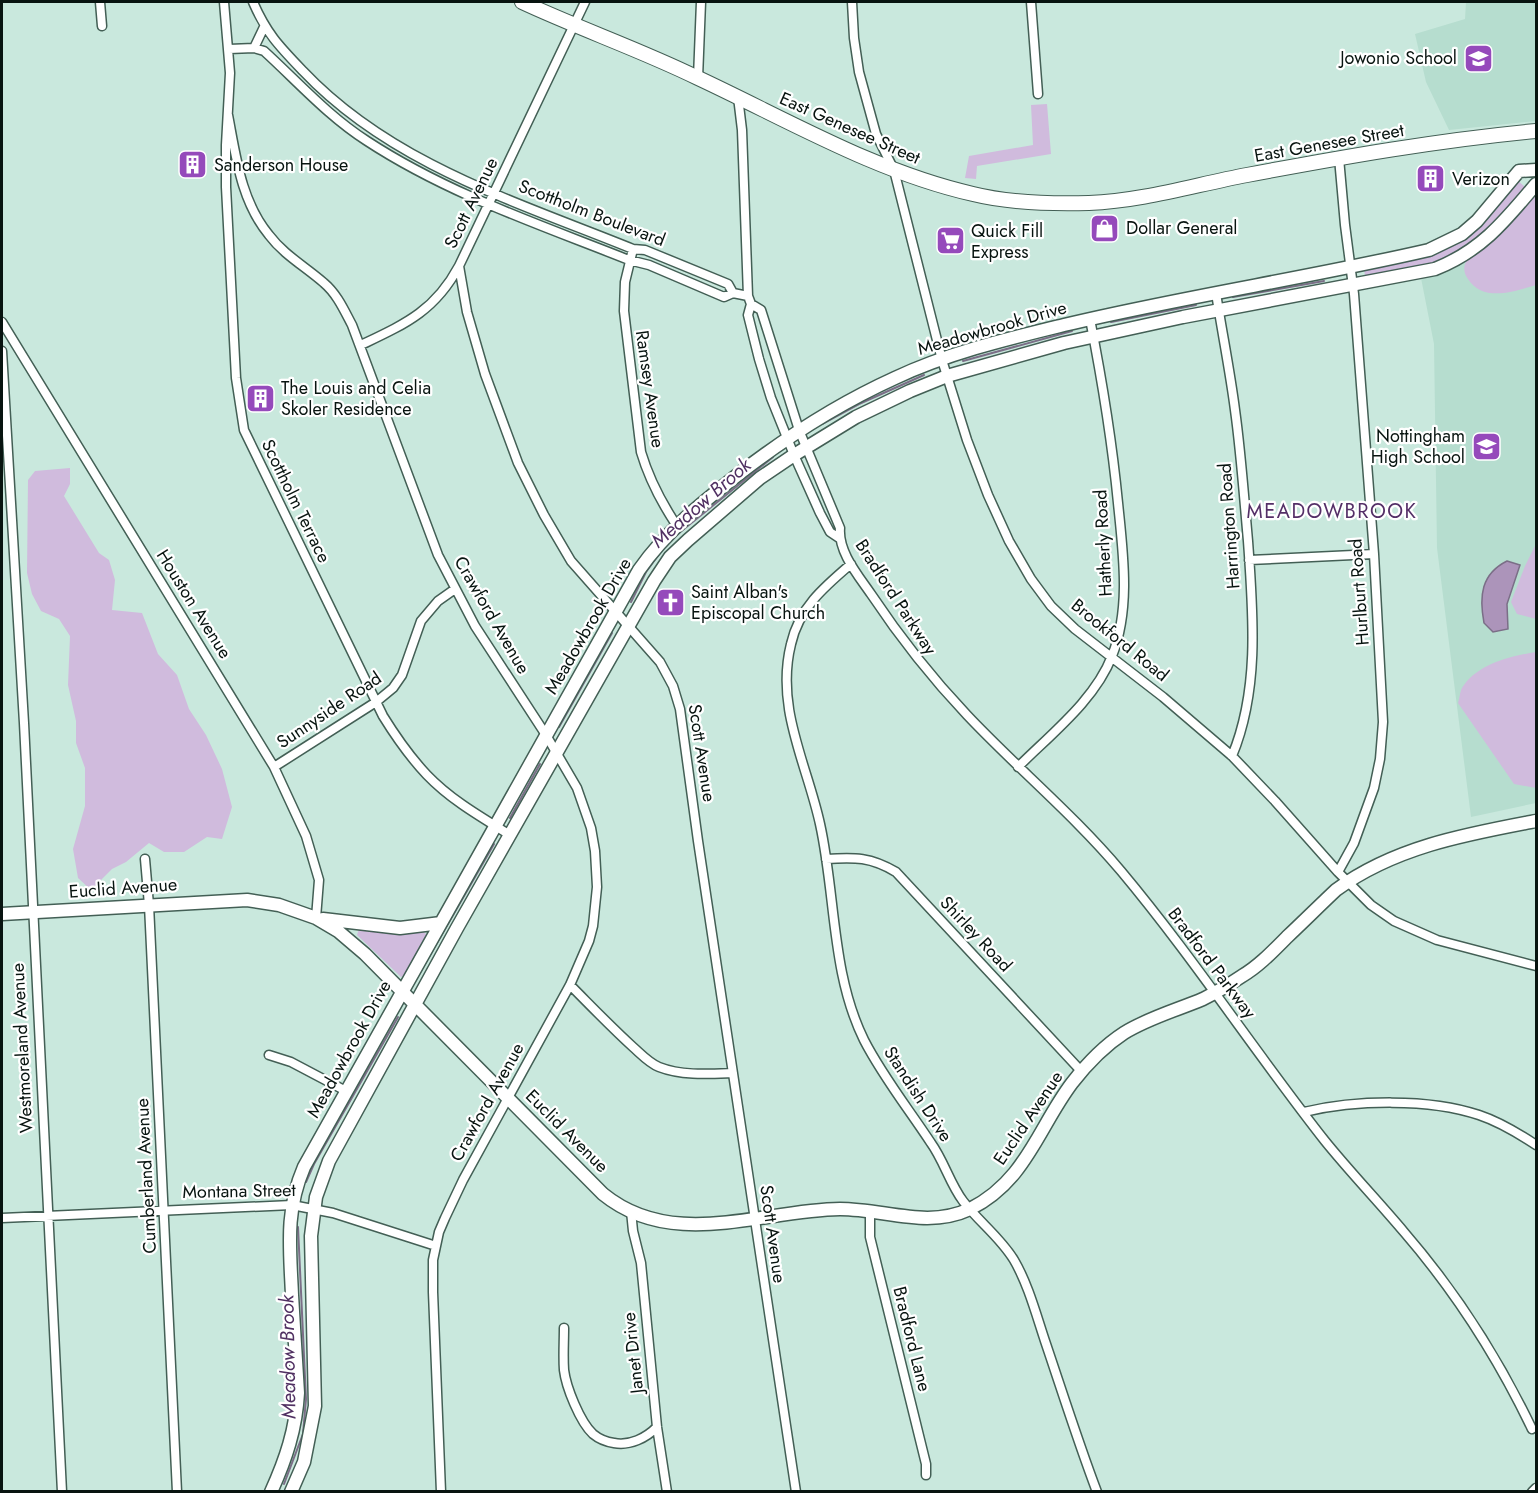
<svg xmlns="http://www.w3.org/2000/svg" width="1538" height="1493" font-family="Jost,sans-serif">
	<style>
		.built { fill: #b6ddcf }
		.green { fill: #d0bbdd }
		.water { fill: #ac94ba; stroke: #7b6e87; stroke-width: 1.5 }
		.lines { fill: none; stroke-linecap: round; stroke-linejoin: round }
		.stream { stroke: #7b6e87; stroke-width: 2 }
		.street-casing { stroke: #435f55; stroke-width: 11 }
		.secondary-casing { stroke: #435f55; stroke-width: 15 }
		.primary-casing { stroke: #435f55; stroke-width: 16 }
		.street { stroke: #fff; stroke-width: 8 }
		.secondary { stroke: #fff; stroke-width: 12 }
		.primary { stroke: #fff; stroke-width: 14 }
		.labels { text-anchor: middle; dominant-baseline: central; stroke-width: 4.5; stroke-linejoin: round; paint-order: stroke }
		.poi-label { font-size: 18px; fill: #081410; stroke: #fff; text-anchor: start }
		.street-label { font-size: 18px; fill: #081410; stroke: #fff }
		.water-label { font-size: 20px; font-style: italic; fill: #503062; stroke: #fff }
		.neighbourhood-label { font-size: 20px; letter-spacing: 1.5px; fill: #542f67; stroke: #fff }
	</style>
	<rect width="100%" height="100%" fill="#c9e8dd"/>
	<path class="built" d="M1466,2h70v119l-87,9 -23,-48 -11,-48 50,-15z
		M1536,194v609l-65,14 -34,-269 -3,-204 -13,-66 32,-9 15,-10 22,-18z"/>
	<path class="green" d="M1047,104l4,50 -74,12 -1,13 -11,-1 4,-22 64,-11 -2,-40z
		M1517,180l7,6 1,4 -23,28 -36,32 -40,16 -61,10 -1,-8 66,-15z
		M1536,194v91c-21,6 -53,18 -68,-6 -4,-5 -5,-12 -2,-17 5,-9 17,-15 25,-22 15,-15 30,-31 45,-46z
		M70,468v16l-6,12 35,57 10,7 6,20 -3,30 30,3 16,41 19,21 12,34 17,26 16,34 10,38 -10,32 -15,-2 -23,15h-20l-15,-9 -23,19 -14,7 -21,21 -13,-12 -5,-29 12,-43v-38l-9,-25v-22l-8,-36 2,-49 -11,-17 -18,-8 -9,-17 -5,-21 1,-93 7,-9z
		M1536,544v75l-19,-5 -6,-12 14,-36z
		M1536,652v136l-22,-4 -56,-81c2,-6 2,-14 6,-18 16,-22 48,-29 72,-33z
		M359,929l63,1 5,5 -22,40 -4,2 -44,-42z"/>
	<path class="water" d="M1507,561l13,4 -13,39 1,25 -15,3 -9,-9c-5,-27 -3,-49 23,-62z"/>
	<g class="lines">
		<path class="stream" d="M1233,297l91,-16
			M1111,322l85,-17
			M963,361l109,-30
			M822,424l37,-20 65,-29
			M663,549l16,-16 94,-76
			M631,602l15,-30 14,-19
			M559,727l53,-94
			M510,818l30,-54
			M415,981l79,-137
			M306,1182l8,-18 84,-147
			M284,1484l19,-50 3,-35 -8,-172"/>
		<defs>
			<path id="street" d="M100,2l2,24
				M224,2l6,71 -4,72v42l10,191 8,52 139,286c13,21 27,41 44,59 24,25 54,42 83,60
				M253,2c14,32 26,44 50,69 88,93 214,131 330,178l12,1 83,34 5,9
				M585,2l-126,264 8,46 18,62 33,89 26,52 27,46 89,101 13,24 7,23 18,132 98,651
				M852,2l2,36 5,34 17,62 18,36 48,190 25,80 21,55 21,46 22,38 20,27 24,23 88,68 69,59 43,45 63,71 33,33 23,16 43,19 99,26
				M1031,2l7,92
				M254,48l10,3c34,31 64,65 103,90 81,53 174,84 262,119l20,5 75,32 9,-4 15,3
				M229,49l25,-1 10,-21
				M698,78l3,-76
				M738,97l4,33 6,166 3,8 -3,11 11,44 12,39 23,57 26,58 10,19 9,6
				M228,115c8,42 13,86 41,120 15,20 37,32 55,48 13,11 20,27 28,42l86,230 37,71 71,109 31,53 14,40 4,23 2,36 -4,39 -4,15 -19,44 -107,195 -18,38 -6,14 -6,28v32l8,200
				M633,249l-8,33 -1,29 17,141c8,27 20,50 36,74
				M1216,293c6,39 14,78 19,117 6,43 9,87 13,131 5,71 12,148 -16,215
				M751,304l10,6 38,120 41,98c-2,24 18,47 31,66 30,45 60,83 96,121 50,53 107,100 154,156 72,86 134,181 204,270 25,31 53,60 79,91 51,59 94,126 128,197
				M2,322l272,445 32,69 13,44 -3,38
				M361,345c44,-21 74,-34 98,-79
				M2,351l22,372 38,769
				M1249,560l125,-6
				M851,564c-27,23 -52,44 -60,80 -16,64 16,120 29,180 16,72 11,149 44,216 19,37 44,68 67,103 13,18 19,41 32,58 16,21 37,36 51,59 14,24 22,54 31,81 17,50 33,101 52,151
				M274,767l102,-65 17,-14 9,-13 19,-54 17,-20 17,-12
				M1018,767c33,-33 77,-67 94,-111 19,-48 11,-103 6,-153 -6,-62 -16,-123 -28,-184
				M145,859l4,46 28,587
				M826,859c29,-2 45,-2 70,13l186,200
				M1338,872l16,-29 20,-55 6,-29 3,-37 -9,-168 -20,-260 -9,-69 -6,-67
				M570,985c21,21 41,42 63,62 8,7 16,16 26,20 23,9 50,7 74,6
				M269,1055l22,7 55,29
				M1304,1112c51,-12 125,-14 175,3 21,7 39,18 57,30
				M631,1211l2,20 8,32 16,164 10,65
				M870,1212v25l56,227v11
				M2,1218l290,-13 41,8 103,33
				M564,1328c0,14 -1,28 0,42 2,17 16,52 29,64 6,5 14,8 21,9 16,3 32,-5 43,-16
				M1532,1492l4,-4"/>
			<path id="secondary" d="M2,914l245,-14 32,5 37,13 22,13 27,23 238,240c70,57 158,16 237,15 45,0 87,20 130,0 56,-28 68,-81 102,-126 14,-18 32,-37 52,-50 24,-15 53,-23 79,-34 14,-7 27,-15 39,-23 17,-10 31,-25 45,-39 16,-15 32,-31 49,-47 58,-43 131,-56 200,-69
				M323,919l77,9 41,-5
				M271,1492c15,-33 25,-63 27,-99 -2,-33 -4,-66 -6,-98 -2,-47 -7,-84 12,-128l335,-597c27,-39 64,-68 101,-97 48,-37 100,-70 155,-95 53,-25 112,-39 169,-53 121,-29 244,-47 365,-75l33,-16 15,-13 42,-50 17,-1
				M291,1492l13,-30 11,-56 -4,-170 5,-39 13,-36 128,-233 197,-347 16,-24 18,-17 72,-62 34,-23 62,-38 54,-26 37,-15 117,-33 119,-26 252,-48c46,-18 70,-48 101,-85"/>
			<path id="primary" d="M522,2c58,27 119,48 176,76 90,42 178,94 275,116 36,9 79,10 116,9 54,-2 105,-18 158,-28 96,-18 192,-35 289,-44"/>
		</defs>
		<use href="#street" class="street-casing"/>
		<use href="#secondary" class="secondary-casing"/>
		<use href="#primary" class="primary-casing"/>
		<use href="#street" class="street"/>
		<use href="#secondary" class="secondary"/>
		<use href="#primary" class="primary"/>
	</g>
	<defs>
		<symbol id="school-square" viewBox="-11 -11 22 22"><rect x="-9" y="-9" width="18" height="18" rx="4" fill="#954abb" stroke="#fff"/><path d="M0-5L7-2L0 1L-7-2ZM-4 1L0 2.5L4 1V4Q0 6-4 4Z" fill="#fff"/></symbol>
		<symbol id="building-square" viewBox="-11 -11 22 22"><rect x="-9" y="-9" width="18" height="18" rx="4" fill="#954abb" stroke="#fff"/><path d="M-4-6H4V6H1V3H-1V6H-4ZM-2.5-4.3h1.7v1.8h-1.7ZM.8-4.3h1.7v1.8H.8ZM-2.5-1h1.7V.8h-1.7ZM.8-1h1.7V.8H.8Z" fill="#fff"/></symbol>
		<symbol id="shop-square" viewBox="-11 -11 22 22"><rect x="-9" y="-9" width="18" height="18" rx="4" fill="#954abb" stroke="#fff"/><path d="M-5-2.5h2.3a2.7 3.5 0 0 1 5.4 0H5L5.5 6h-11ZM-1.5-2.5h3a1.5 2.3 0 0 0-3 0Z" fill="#fff"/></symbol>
		<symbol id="supermarket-square" viewBox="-11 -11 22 22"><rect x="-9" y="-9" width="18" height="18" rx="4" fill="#954abb" stroke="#fff"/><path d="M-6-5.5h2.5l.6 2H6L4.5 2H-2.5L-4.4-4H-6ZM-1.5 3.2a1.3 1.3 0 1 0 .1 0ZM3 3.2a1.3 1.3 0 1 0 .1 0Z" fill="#fff"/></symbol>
		<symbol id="church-square" viewBox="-11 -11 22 22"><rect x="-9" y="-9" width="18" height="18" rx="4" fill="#954abb" stroke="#fff"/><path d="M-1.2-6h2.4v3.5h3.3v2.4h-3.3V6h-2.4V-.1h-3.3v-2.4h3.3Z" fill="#fff"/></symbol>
	</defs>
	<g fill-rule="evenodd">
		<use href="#school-square" x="1462" y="42" width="33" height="33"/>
		<use href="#building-square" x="176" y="148" width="33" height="33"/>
		<use href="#building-square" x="1414" y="162" width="33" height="33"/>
		<use href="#shop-square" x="1088" y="212" width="33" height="33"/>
		<use href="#supermarket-square" x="934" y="224" width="33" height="33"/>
		<use href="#building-square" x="244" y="382" width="33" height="33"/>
		<use href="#school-square" x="1470" y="430" width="33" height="33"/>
		<use href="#church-square" x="654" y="586" width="33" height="33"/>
	</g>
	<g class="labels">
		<g class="poi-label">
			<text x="1457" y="58" text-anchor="end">Jowonio School</text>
			<text x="214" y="165">Sanderson House</text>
			<text x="1452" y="179">Verizon</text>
			<text x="1126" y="228">Dollar General</text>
			<text x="971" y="231">Quick Fill<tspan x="971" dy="21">Express</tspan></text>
			<text x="281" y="388">The Louis and Celia<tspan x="281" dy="21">Skoler Residence</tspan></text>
			<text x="1465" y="436" text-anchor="end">Nottingham<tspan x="1465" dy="21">High School</tspan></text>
			<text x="691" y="592">Saint Alban's<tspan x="691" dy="21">Episcopal Church</tspan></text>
		</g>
		<g class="street-label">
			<text transform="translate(850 128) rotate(24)">East Genesee Street</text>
			<text transform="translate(1329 143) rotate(-10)">East Genesee Street</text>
			<text transform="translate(471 203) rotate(-64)">Scott Avenue</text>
			<text transform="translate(592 213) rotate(21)">Scottholm Boulevard</text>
			<text transform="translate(992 328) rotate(-16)">Meadowbrook Drive</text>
			<text transform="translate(650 389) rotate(82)">Ramsey Avenue</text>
			<text transform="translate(296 501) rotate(64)">Scottholm Terrace</text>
			<text transform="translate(1229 526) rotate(-94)">Harrington Road</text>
			<text transform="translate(1103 543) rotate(-93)">Hatherly Road</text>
			<text transform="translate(1359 592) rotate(-94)">Hurlburt Road</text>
			<text transform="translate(896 597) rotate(57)">Bradford Parkway</text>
			<text transform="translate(194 604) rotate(58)">Houston Avenue</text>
			<text transform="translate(492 615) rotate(60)">Crawford Avenue</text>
			<text transform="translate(588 626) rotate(-60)">Meadowbrook Drive</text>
			<text transform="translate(1120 640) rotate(39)">Brookford Road</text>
			<text transform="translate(329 710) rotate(-34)">Sunnyside Road</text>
			<text transform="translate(702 753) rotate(81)">Scott Avenue</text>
			<text transform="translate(123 888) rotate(-4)">Euclid Avenue</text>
			<text transform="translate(976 934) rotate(47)">Shirley Road</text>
			<text transform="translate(1212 963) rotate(53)">Bradford Parkway</text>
			<text transform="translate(22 1048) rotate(-93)">Westmoreland Avenue</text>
			<text transform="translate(349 1049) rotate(-61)">Meadowbrook Drive</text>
			<text transform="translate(918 1094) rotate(57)">Standish Drive</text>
			<text transform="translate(487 1102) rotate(-61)">Crawford Avenue</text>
			<text transform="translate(1028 1118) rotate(-56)">Euclid Avenue</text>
			<text transform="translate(567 1131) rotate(45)">Euclid Avenue</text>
			<text transform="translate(146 1176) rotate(-93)">Cumberland Avenue</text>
			<text transform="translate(239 1191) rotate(-1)">Montana Street</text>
			<text transform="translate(773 1234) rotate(82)">Scott Avenue</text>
			<text transform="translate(912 1339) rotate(76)">Bradford Lane</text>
			<text transform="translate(633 1353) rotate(-96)">Janet Drive</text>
		</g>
		<g class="water-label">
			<text transform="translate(701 503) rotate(-41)">Meadow Brook</text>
			<text transform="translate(288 1357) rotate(-91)">Meadow Brook</text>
		</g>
		<g class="neighbourhood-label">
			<text x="1332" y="511">MEADOWBROOK</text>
		</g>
	</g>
	<rect width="1538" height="1493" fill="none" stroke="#081410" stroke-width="6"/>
</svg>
